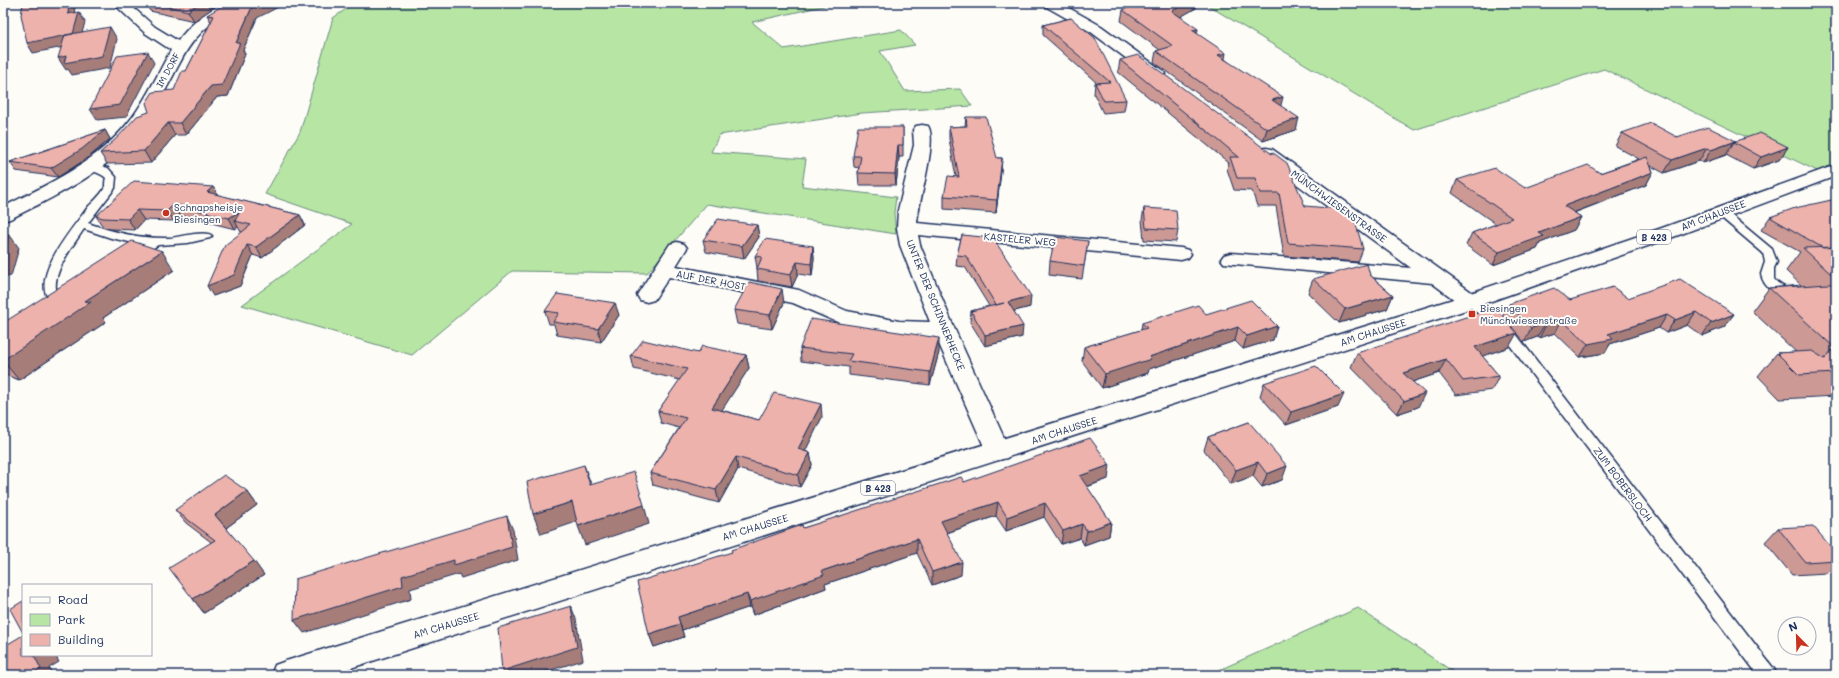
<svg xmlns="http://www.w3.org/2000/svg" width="1839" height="678" font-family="Mali,sans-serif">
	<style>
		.green { fill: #b7e5a3; stroke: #698a80 }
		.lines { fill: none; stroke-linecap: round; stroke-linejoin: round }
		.service-casing { stroke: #1b2f5e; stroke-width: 3 }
		.minor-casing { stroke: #1b2f5e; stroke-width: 3 }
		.primary-casing { stroke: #1b2f5e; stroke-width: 3 }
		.service { fill: #fdfcf7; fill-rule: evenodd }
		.minor { fill: #fdfcf7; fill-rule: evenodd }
		.primary { fill: #fdfcf7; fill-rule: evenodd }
		.wall { fill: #cc9994; stroke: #1b2f5e }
		.shaded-wall { fill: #a67d78; stroke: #1b2f5e }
		.building { fill: #edb2ac; stroke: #1b2f5e }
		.poi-dot { fill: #c8321e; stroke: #fdfcf7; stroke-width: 1.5 }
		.labels { text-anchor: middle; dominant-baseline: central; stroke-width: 4; stroke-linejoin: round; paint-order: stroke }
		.far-street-label { font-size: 9px; fill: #1b2f5e; stroke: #fdfcf7 }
		.shield { fill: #fdfcf7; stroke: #5f6c8c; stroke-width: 1 }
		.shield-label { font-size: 9px; font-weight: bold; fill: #1b2f5e }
		.street-label { font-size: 10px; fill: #1b2f5e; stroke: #fdfcf7 }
		.poi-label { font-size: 10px; fill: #1b2f5e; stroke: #fdfcf7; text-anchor: start }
	</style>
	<rect width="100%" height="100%" fill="#fdfcf7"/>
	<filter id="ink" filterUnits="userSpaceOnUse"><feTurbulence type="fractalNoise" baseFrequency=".025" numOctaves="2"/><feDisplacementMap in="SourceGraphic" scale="8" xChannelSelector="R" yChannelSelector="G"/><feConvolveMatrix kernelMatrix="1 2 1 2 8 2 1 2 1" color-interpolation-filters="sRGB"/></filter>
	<g filter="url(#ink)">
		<path class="green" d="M355,3h482l-85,19 32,27 117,-19 14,15 -35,6 25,40 55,-2 12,17 -110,7 -143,22 -8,17 95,7 -4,27 94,11 -2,16 2,21 -189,-30 -60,69 -135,-2 -100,84 -170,-50 110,-81 -87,-30 35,-62 33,-114z
			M1201,3h635v177l-232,-111 -190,61 -205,-124z
			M1358,608l100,67h-250z"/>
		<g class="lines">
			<defs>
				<path id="service" d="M91,163l17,5 8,9 -1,11 -27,35c27,10 53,16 82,15 9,-1 37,-8 42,-2l-2,2 -22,5 -30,2 -24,15 -4,-1 -2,-3 15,-11 -32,-7 -27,-9c-10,15 -36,48 -26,66 2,4 7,5 9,9l-2,3c-7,2 -13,-2 -17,-9 -16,-24 27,-73 41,-92 5,-5 13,-12 16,-19 0,-3 0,-7 1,-9 -6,-6 -15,-6 -20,-12z
					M1721,209l4,1 47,39 5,13 -3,6v11c5,7 16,9 21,16l-2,3c-13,3 -30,-11 -32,-24l4,-12 -2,-9 -46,-39 -2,-2z
					M1470,297l4,1 31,23 11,13 258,335 3,6h-19l-252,-335 -11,-13 -29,-23 -2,-3 2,-3z"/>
				<path id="minor" d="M113,3h15l27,24 23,14c10,-14 31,-34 48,-38 6,-1 13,0 19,0l-2,3c-16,8 -33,16 -45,30 -11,11 -17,25 -24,38 -11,21 -22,42 -37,60 -33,40 -82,62 -127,85l-7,2v-14c46,-23 96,-46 128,-88 16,-21 27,-46 40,-69l-26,-17z
					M1043,3h17l41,23 62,45 2,3 -2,3 -6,2 -6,-2 -60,-45 -46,-26z
					M922,125l6,1c10,15 -10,76 -11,97l264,25 7,2 3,4 -3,4 -7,2 -263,-25 2,10 35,85 55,121 -3,7 -9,2 -9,-2 -3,-7 -50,-114 -37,-2 -57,-11 -49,-21 -124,-26 -15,23 -7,2 -7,-2 -3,-5 33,-51 7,-2 7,2 3,4 -11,18 123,24 48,21 52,10 31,1 -30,-77 -3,-17 1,-18 16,-65 -1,-15 3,-4z
					M1266,148l6,1 205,147 4,5 -4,5 -7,2 -7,-2 -31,-23 -208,-20 -3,-4 3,-4 7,-2 180,15 -151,-111 -3,-4 3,-4z"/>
				<path id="primary" d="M1836,165v11l-160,60 -210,74 -1137,365h-58l4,-10 11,-4 1164,-361 212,-72z"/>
			</defs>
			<use href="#service" class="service-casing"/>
			<use href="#minor" class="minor-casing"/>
			<use href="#primary" class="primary-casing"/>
			<use href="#service" class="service"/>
			<use href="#minor" class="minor"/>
			<use href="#primary" class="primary"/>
		</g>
		<path class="wall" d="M145,3h77l-3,1 -25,17 -44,-10z
			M1196,8l-16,9 17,17 28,25 55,47 16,24 -33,11 -109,-79 2,-11 4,-1 -39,-29 2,-11z
			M207,15l50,3 -14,32 2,4 -17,42 -11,1 -31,38h-11l-24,28 -44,1 -7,-11 49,-41 25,-22 12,-19 25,-49z
			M1071,18l55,82 -2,11 -21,2 -9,-19 1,-11h2l-54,-48v-10z
			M1120,60l152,94v-2l33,54 58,43 -5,13 -74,-6 -8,-50h-19l-5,-15 -18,-1 -7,-21 2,-6 -111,-91z
			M966,117l31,41h5l-1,13 -5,42 -52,-4v-13l12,-19 -7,-38v-12l16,-1z
			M903,127v30h-4l-3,28h-37l-1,-12 1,-5 -5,-1 -1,-11z
			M105,130l5,9 -22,19 -30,19 -42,-6 -6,-9z
			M1622,133l114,8 52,6 -9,13 -26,9 -27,-14 -23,8 -4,-2 -35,12 -13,-7 2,6 -7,13 -72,28 7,4 -7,13 -34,13 -3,6 -44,16 -27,-20 6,-12 24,-9 -44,-31 5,-13 68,8 75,-15 39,-14 -24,-13z
			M213,187l5,8 82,20 5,10 -43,33 -9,-3 -13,31 -27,10 29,-64h-1l-3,-5 -3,2 -55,-14 -6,6 -30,-1 -9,10 -25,-1 -7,-2 -7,-11z
			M1836,199v197l-56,3 -22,-23 19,-23 19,-1 -44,-41 17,-23 32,-3 -15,-14 14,-19 -39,-22 9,-13z
			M1144,208l34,22 -2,12 -32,-2 -2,-20z
			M757,225l2,12 -15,22 -38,-7 -3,-12z
			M962,235l68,72 -16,4 8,26 -37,9 -15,-24 1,-11 18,-5 -24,-39 -9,-1 1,-11z
			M1088,241l-6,38 -33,-4 1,-14z
			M813,246l1,12 -2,18 -14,-2 -6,13 -34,-6 -1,-12v-1l-2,-12z
			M174,270l-71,48 3,4 -87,58 -16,-6v-51z
			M1370,275l23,20 -6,14 -48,14 -31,-30 5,-14z
			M1628,298l106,16 -10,13 -22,9 -15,-11 -21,8 -7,-5 -49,16 -5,9 -25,4 -25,-24 -16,5 -2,-1 -13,5 -8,-9 -7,14 -27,9 17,20 -7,14 -36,5 -17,-22 -27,9 6,25 -21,7 -46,-47 6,-14 145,-37 7,-12 61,-4z
			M784,303l-12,26 -35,-5 -3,-14z
			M545,311l74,4 -18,27 -44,-7 -3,-11h-5z
			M1206,314l71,12 -4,14 -30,9 -8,-8 -86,28 -1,4 -46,15 -20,-27 2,-14 57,-17 1,-7z
			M800,348l139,4 -9,33 -81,-10v-8l-48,-6z
			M698,353l48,2 3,13 -28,42 38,10 63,-3 -17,34 5,2 2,12 -12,22 -62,-18 -19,34 -66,-18 -3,-12 29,-45 -18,-5 -3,-12 22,-31 -46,-11 -3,-13z
			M1264,383l74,24 -52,18 -26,-29z
			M1249,422l33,58 -20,7 -9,-11 -22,8 -27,-34 4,-13z
			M1108,479l-21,8 24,35 -2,14 -25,9 -4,-7 -19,6 -17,-27 -38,14 -10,-15 -49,17 14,42 -29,10 -15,-32 -92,31 1,4 -73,27 -3,-8 -68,23 2,7 -30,10 -5,-13 83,-82 71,-24 161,-46z
			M247,491l10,14 -31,23 38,47 -60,38 -11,-14 18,-57 -25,-19 -11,-13z
			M1778,528l58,25v12l-9,8 -35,2 -27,-33z"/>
		<path class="shaded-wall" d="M69,3h6l-1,21 -6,-10z
			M199,3h23l-3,1 -25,17 -6,-10z
			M260,3h26l-29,15 -14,32 2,4 -17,42 -11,1 -31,38 -6,-12 31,-37 25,-43 16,-36z
			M1187,3h10l-1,5 -26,15 2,-12z
			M79,12l6,10 -6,22 -46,9 -6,-10z
			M110,27l7,12 -7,29 -38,7 -4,-6 -2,1 -8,-12z
			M1198,29l-2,11 -4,-10z
			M148,52l6,11 -28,54 -29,3 -7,-11z
			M1226,53l-2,11 -6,-9z
			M1283,97l-3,12 -8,-9z
			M1299,118l-3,12 -33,11 4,-12z
			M168,123l7,12 -24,28 -7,-12z
			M105,130l5,9 -22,19 -30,19 -7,-9z
			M1734,142l-8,13 -23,8 8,-13z
			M898,145l1,12 -3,28 -1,-11z
			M1788,147l-9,13 -26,9 8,-12z
			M1707,148l-8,13 -35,12 8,-13z
			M1002,158l-1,13 -5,42 1,-13z
			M1653,172l-7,13 -89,34 7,-13z
			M213,187l6,10 -12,-5z
			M174,204l6,11 -6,6 -7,-10z
			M137,210l7,10 -9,10 -7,-11z
			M240,211l-5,10 3,6 -3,2 -6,-11z
			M300,215l5,10 -43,33 -6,-11z
			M1581,217l-7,13 -34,13 -3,6 -44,16 6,-13 40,-19z
			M757,225l2,12 -15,22 -2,-13z
			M9,234l10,14 -8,28 -8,2v-23z
			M247,245l6,10 -13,31 -27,10 -6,-10z
			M813,246l1,12 -2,18 -1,-12z
			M162,251l12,19 -71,48 3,4 -87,58 -16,-19v-1l82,-59z
			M797,262l1,12 -6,13 -2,-12z
			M782,289l2,14 -12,26 -2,-14z
			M1393,295l-6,14 -48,14 6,-14z
			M1031,296l-1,11 -23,6 1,-11z
			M615,303l4,12 -18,27 -3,-13z
			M1696,312l-9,13 -21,8 9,-13z
			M1734,314l-10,13 -22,9 9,-13z
			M1667,315l-8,13 -49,16 -5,9 -25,4 8,-13 20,-10z
			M1562,320l-7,13 -16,5 7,-13z
			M1545,324l-8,13 -13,5 7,-14z
			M1023,326l-1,11 -37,9v-11z
			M1277,326l-4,14 -30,9 4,-13z
			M1238,327l-3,14 -86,28 -1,4 -46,15 3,-14 44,-17z
			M1517,333l-8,14 -41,14 7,-14z
			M939,338v14l-9,33v-13z
			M746,355l3,13 -34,53 -3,-13z
			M1446,359l-7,14 -42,14 6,-14z
			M1425,393l-7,14 -21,7 7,-13z
			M1344,394l-6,13 -52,18 5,-13z
			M821,404l1,13 -22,45 -2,-13z
			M810,453l2,12 -12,22 -2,-12z
			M736,457l2,12 -19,34 -3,-13z
			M1258,462l-5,14 -22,8 5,-14z
			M584,465l7,19 -1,1z
			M1110,465l-2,14 -31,11 3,-14z
			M1287,466l-5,14 -20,7 5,-13z
			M247,491l10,14 -31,23 -11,-13z
			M572,502l7,19 -38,13 -8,-20z
			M998,502l-2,14 -56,19 1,-14z
			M1045,503l-1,14 -38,14 1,-14z
			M644,505l5,19 -64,21 -7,-19z
			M507,516l6,14 5,30 -57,18 -2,-4 -49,15 1,10 -107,34 -10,-13z
			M1111,522l-2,14 -25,9 3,-14z
			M1082,524l-2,14 -19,6 2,-13z
			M917,539v14l-92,31 1,4 -73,27 -3,-14 72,-30z
			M254,561l10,14 -60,38 -11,-14z
			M962,562l-1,13 -29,10v-13z
			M747,594l3,13 -68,23 -4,-13z
			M571,606l5,13 7,41 -48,15h-31l-2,-4z
			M680,624l4,13 -30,10 -5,-13z
			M34,655h21l4,7 -10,6 4,7h-22z"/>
		<path class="building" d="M23,3h46l-1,11 11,-2 -6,22 -46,9 -6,-28z
			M154,3h45l-11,8z
			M227,3h33l-8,4 -16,36h4l-18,42 -11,1 -31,37h-12l-24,28 -44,2 18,-16 19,-21 12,-4 -3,-9 7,-11 21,-2 8,-19h4l28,-55 -7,-1z
			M1137,3h50l-15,8 26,18 -6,1 34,23 -8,2 65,42 -11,3 27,18 -32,11 -111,-78 17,-5 -50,-36z
			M1071,18l24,20 31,62 -22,1 -9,-18 15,-1 -67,-57z
			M110,27l-8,29 -38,7 2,-7 -8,2 7,-23z
			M148,52l-28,53 -30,4 27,-53z
			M1138,55l134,99v-2l15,11 18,43 47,4 11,39 -75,-6 -9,-50h-19l-5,-15h-18l-7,-21h9l-119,-97z
			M966,117h20l11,41h5l-5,42 -53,-4 4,-20 11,1 -10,-50 18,-1z
			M1651,123l26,14 31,-10 28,14 -25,9 -4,-2 -35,12 -50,-27z
			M858,127h45v18h-5l-3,29 -37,-1 3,-17h-8z
			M105,130l-23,19 -31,19 -41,-6z
			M1760,133l28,14 -27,10 -27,-15z
			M1647,157l6,15 -89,34 17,11 -42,16 5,3 -45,16 -27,-19 40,-15 -55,-38 38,-12 30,20 63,-23 12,8z
			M134,181l79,6 -6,5 93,23 -44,32 -9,-2 -13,30 -27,11 18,-41 26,-20 -16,-4 5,-10 -11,7 -55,-14 -7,7 -30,-1 -9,9 -25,-1 -7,-2z
			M1836,199v48l-13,1 -53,-31 25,-9z
			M1144,208l32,2 2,20 -32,-2z
			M718,219l39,6 -15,21 -39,-6z
			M9,234l-6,21v-19z
			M962,235l31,3 38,58 -23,6 15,24 -38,9 -14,-24 33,-8 -8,2 -30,-49 -9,-1z
			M1055,237l33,4 -4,25 -34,-5z
			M765,239l48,7 -2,18 -14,-2 -7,13 -33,-6 5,-12 -7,-1z
			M132,241l30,10 -77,50 6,1 -88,58v-37z
			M1836,247v27l-6,-1 -27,-25z
			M1367,264l3,11 23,20 -48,14 -32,-30z
			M1680,279l54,35 -23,9 -15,-11 -21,8 -8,-5 -59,19 5,5 -25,5 -26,-24 -16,5 -1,-1 -14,4 -22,-24 45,-16 16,12 43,-13 15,11z
			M749,282l33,7 -12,26 -36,-5z
			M1828,284h8v65l-67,-61z
			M557,294l58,9 -17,26 -45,-7 6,-9 -14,-2z
			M1251,300l26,26 -30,10 -9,-9 -89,30 2,2 -46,15 -21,-27 63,-19 -5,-5 56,-18 8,9z
			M1493,308l8,6 16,19 -42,14 24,29 -36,5 -17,-22 -43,14 22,20 -21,8 -47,-48z
			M811,319l128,19 -9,34 -82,-11 4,-7 -52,-6z
			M643,340l55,13 4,-7 44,9 -34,53 47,12 15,-27 47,11 -23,45 12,4 -12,22 -62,-18 -20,33 -66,-17 36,-55 -28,-7 29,-42 -56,-13z
			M1836,349v24l-37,2 -22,-22 35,-2 13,8 7,-9z
			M1316,366l28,28 -53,18 -27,-29z
			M1249,422l38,44 -20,8 -9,-12 -22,8 -28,-33z
			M1090,438l20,27 -30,11 31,46 -24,9 -5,-7 -19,7 -18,-28 -38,14 -9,-15 -57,19 21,41 -30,10 -15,-33 -95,32 2,4 -74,26 -3,-7 -69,23 2,7 -31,10 -12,-52 95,-30 -1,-2 71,-25 1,3 158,-51 3,5z
			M584,465l6,20 44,-13 10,33 -66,21 -6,-24 -39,12 -6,-32z
			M224,475l23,16 -32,24 39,46 -61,38 -24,-31 46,-28 -40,-30z
			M507,516l5,31 -58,18v-5l-52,16 1,10 -109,34 1,-41z
			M1813,526l23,27v7l-31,2 -27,-34z
			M23,601v32l-13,-24z
			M571,606l6,41 -75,24 -4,-43z
			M23,635v20h11l7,14 -10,6h-28v-28z"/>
	</g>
	<g class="poi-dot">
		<circle cx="166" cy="213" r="4"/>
		<rect x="1468" y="310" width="8" height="8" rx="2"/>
	</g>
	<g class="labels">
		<g class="far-street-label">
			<text transform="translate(168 70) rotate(-61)">IM DORF</text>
		</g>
		<g class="shield">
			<rect x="1637" y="230" width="34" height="14" rx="3"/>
			<rect x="861" y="481" width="34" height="14" rx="3"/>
		</g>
		<g class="shield-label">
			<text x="1654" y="237">B 423</text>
			<text x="878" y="488">B 423</text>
		</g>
		<g class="street-label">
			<text transform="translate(1339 206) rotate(36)">MÜNCHWIESENSTRASSE</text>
			<text transform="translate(1713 215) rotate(-21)">AM CHAUSSEE</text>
			<text transform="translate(1020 239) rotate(5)">KASTELER WEG</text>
			<text transform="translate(711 280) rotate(11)">AUF DER HOST</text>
			<text transform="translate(936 305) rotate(68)">UNTER DER SCHINNERHECKE</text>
			<text transform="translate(1373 332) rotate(-18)">AM CHAUSSEE</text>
			<text transform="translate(1064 430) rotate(-18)">AM CHAUSSEE</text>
			<text transform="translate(1623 484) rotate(53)">ZUM BOBERSLOCH</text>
			<text transform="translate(755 527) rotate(-17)">AM CHAUSSEE</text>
			<text transform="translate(446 625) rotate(-17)">AM CHAUSSEE</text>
		</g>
		<g class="poi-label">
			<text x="174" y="207">Schnapsheisje<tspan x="174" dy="12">Biesingen</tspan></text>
			<text x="1480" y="308">Biesingen<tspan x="1480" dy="12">Münchwiesenstraße</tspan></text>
		</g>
	</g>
	<rect width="1839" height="678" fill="none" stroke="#fdfcf7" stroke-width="16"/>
	<rect x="8" y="8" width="1823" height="662" fill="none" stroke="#1b2f5e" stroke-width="1.5" filter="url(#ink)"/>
	<rect x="22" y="584" width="130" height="72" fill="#fdfcf7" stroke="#a3aaba"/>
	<rect x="30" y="597" width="20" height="6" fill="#fdfcf7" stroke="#a3aaba"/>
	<text x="58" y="604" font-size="12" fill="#1b2f5e">Road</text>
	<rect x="30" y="614" width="20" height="12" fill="#b7e5a3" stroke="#a3aaba"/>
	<text x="58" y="624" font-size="12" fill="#1b2f5e">Park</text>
	<rect x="30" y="634" width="20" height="12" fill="#edb2ac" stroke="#a3aaba"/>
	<text x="58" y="644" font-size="12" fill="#1b2f5e">Building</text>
	<g transform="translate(1797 636) rotate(337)"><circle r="19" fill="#fdfcf7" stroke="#a3aaba"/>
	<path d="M0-3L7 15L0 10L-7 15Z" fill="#c8321e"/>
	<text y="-6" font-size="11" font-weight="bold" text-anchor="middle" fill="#1b2f5e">N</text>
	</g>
</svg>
